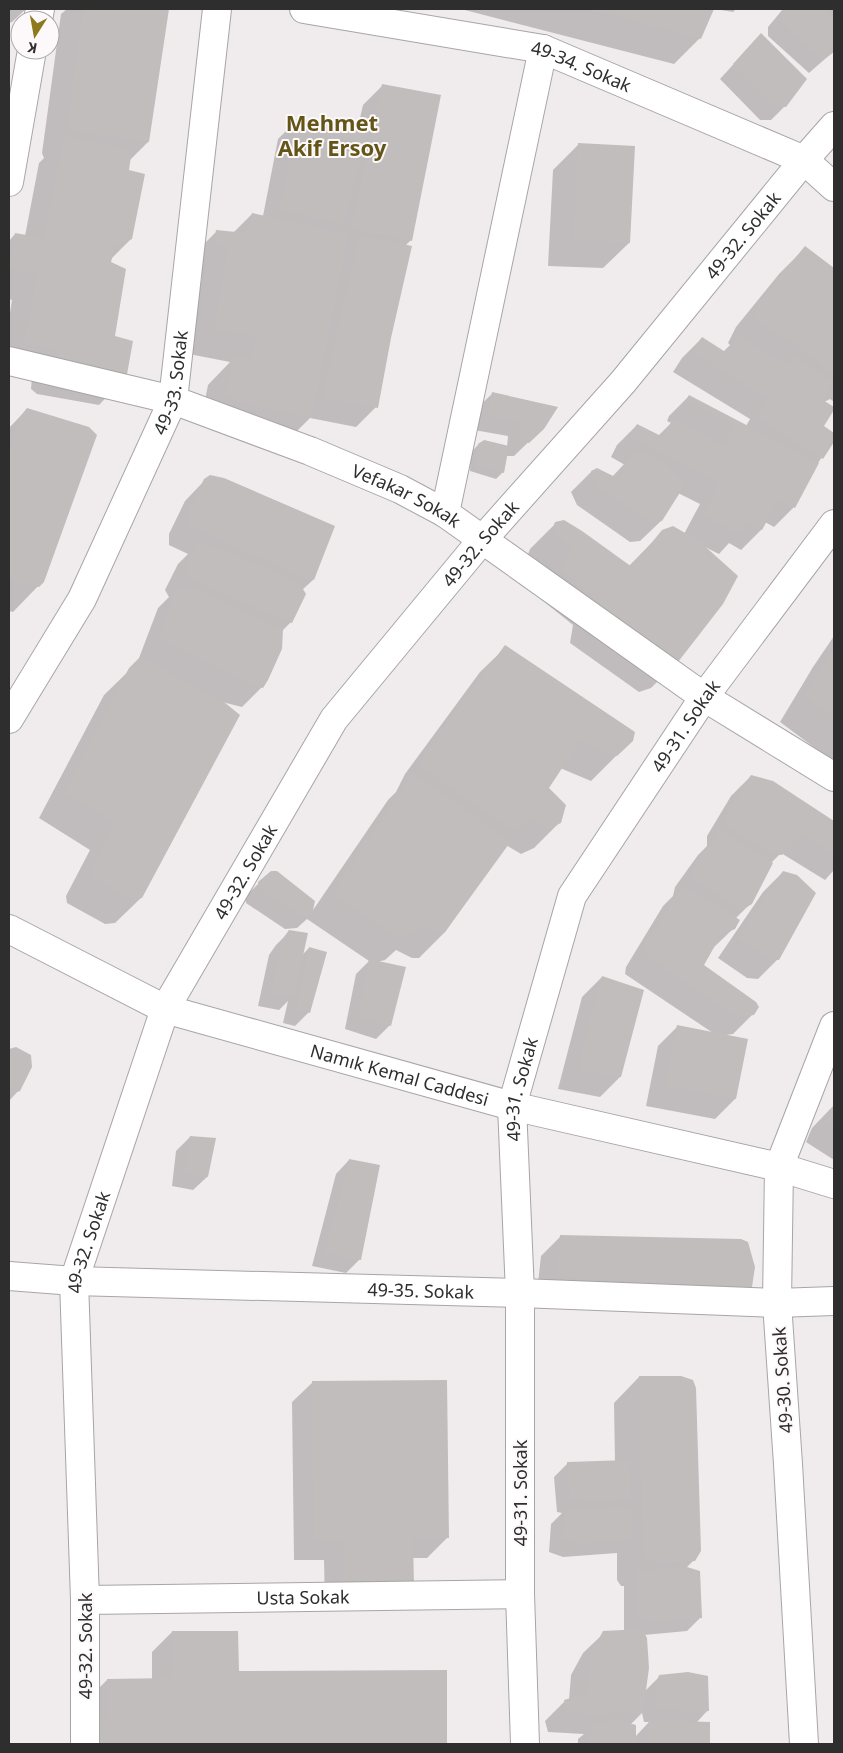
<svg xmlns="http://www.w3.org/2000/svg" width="843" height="1753" font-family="'Noto Sans',sans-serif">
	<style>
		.shadow { fill: #0003; fill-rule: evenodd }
		.building { fill: #c0bdbc }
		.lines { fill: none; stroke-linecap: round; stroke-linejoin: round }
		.street-casing { stroke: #a8a5a5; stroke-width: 30 }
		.street { stroke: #fff; stroke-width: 28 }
		.labels { text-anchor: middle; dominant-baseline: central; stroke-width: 4; stroke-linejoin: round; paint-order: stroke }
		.street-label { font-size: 18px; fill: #2f2e2e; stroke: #fdf9fa }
		.district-label { font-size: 22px; font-weight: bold; fill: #635518; stroke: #fdf9fa }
	</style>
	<rect width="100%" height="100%" fill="#f0eced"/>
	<path class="shadow" d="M9,9h17l-14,13 -3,1z
		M67,9h101l-20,133 -19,19 -1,10 3,68 -21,21 4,77 10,42 -25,26 -62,-11 -6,-5 1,-13 -23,-6v-51l3,-19 -3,-1v-58l6,-7 10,2 14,-73 5,-5 -2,-5 19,-139z
		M461,9h252l-13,29 -26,26z
		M715,9h21l-3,3z
		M783,9h51v42l-25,22 -41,-37v-9z
		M761,34l24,72 -14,14h-11l-40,-41z
		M383,85l28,155 -6,6 -29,161 -20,20 -46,-9 -25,25 -84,-23 7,-35 22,-23 -41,-8 13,-77 -13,-9 2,-11 25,-25 17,1 19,-19 11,2 15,-77 20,-20 59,12 6,-26z
		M578,145l51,98 -26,25 -55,-2 5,-96z
		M805,248l29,21v133l-4,-3 -6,3 -2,25 12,7v5l-16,24 -24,44 -20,20 -9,-5 -4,8 -20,20 -12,-7 -10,11 -14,-7 -28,115 -26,26 -12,4 -69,-49 3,-18 -36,-29 9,-21 -19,-18 3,-8 26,-26 73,43 34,-35 21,3 16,-30 -22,-11 -17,28 -21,20 -10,1 -53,-37 -6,-13 20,-20 6,-2 15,7 13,-12 -14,-8 6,-12 20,-20 21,11 13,-13 -4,-2 2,-5 20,-20 57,30 4,-7 -77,-47 9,-14 20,-20 21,14 7,-7 -2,-2 8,-16 43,-53z
		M492,394l51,34 -29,28h-8l-3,16 -7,7 -26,-8 1,-19 7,-7 29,2 1,-11 -34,-6 4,-23z
		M27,409l16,172 -30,31 -4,-1v-183z
		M205,480l108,100 -11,10 -11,32 -9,9 -20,56 -20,20 -20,-5 -81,196 -26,25 -10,1 -38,-21 -1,-7 24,-46 -51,-32 65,-123 37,-36 -2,-1 19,-50 11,-11 -4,-7 13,-26 10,-10 -19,-9v-11l16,-33z
		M834,636v138l-11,-20 -43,-32 33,-55z
		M506,647l126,93 -41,41 -31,-13 -13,20 13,34 -26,26 -13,6 -15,-9 -61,87 -26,26h-7l-16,-8 -11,10 -8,2 13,63 -14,14 -31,-10 11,-55 13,-13 -62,-42 -10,9 -12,1 -39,-26 -1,-6 14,-14 52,30 77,-113 8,-8 9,-18 75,-102z
		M751,776l22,7 61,39v48l-9,10 -44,-27 -10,10 -20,40 -16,16 -1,9 -22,21 -9,17 50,48 -20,20 -7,1 9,64 -20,20 -69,-13 12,-60 20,-20 35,7 -88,-59 1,-7 37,-61 10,-10 2,-9 23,-32 9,-9v-10l24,-40z
		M783,872l-5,87 -20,20 -11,-1 -29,-20 45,-66z
		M290,931l12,24 7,-7v64l-14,14 -12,-3 5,-22 -9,9 -21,-4 11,-51 7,-10z
		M602,977l40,13 -22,87 -20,20 -42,-8 24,-92z
		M16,1048l3,42 -10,11v-51z
		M834,1105v55l-28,-18 6,-14z
		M190,1137l17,40 -14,13 -21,-4 4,-35z
		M349,1160l11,99 -14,14 -34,-7 24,-92z
		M561,1236l163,75h-97l-10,-11 -80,-8 4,-36z
		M639,1377l55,183 -8,8 15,49 -14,14 -43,4 1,56 14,-14 49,33 -12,13h13v21h-131v-5l6,-5 -36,-2 -3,-11 20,-20 4,-1 2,-25 12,-22 21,-20 20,-2v-45h-3l-4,-6v-27l-54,4 -14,-5 2,-28 11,-11 -5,-1 -3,-35 14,-14 47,-1 -1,-59zM642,1713l2,9h5l-14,15 -5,-12z
		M313,1382l134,156 -20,20h-15l-87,49 -1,-47h-30l-2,-158z
		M172,1632l65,40h209v72h-376v-2l17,-18v-24l20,-20h45v-28z"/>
	<path class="building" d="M83,9h86l-20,133 -80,-11 -2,-4z
		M587,9h127l-13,30z
		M784,9h41l9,8v35l-11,8 -42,-38v-10z
		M761,33l46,46 -21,28h-12l-41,-43z
		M382,84l59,11 -29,146 -61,-12z
		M297,118l72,14 -15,51 -10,42 -64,-15z
		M64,136l68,13 -3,21 16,4 -13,65 -17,7 -4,16 15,7 -11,67 18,5 -7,39 -70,-17 1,-13 -33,-7 13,-68 -28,-6 6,-36 29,5z
		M578,143l57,3 -5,97 -57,-3z
		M252,213l97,21 -37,184 -63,-13 -23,-11 7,-36 18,-1 6,-20 -43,-8 13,-78 -13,-9 2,-12 30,3z
		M359,235l53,11 -21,92 -13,70 -56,-11z
		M805,246l29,22v109l-28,-25 -54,-34 9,-18z
		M738,335l49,30 6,-10 41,26 -11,19 11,7v3l-10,16 10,7v9l-11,17 -66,-41 12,-19 -77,-47 10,-15 25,16z
		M492,392l66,15 -14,22 -15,14 -9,-1 1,-19 -34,-7z
		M689,395l130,68 -24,45 -16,-9 -17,31 -16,-8 -6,13 -37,-20 16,-31 -89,-47 7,-13 26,13 10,-18 51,27 11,-20 -49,-26z
		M27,408l62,19 8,8 -53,147 -5,5 -16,-3 -14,-6v-130l11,-31z
		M484,440l25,6 -5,27 -28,-9 2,-20z
		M638,449l28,15 20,19 -24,38 -12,1 -54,-37 -5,-14 6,-3 16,8z
		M210,475l14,3 111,48 -21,54 -21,-6 -104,-49 -1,-12 16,-34z
		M564,520l18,11 50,36 30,-37 11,-4 26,15 39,35 -15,28 -45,58 -83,-45 3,-18 -36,-29 9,-21 -19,-18 3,-9z
		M198,542l24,6 78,36 6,10 -14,29 -7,-2 -94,-41 -6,-11z
		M177,587l22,3 84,40 -1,19 -14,31 -5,8 -13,-3 -92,-47z
		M505,645l130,87 -2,9 -16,15 -37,-15 -31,47 17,17 -5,18 -13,6 -19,-11 -6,8 -10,6 -93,-66 10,-19z
		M834,646v72l-29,-22z
		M140,657l84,45 16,13 -98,183 -11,1 -39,-22 -1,-8 24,-45 -51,-32 65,-124z
		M413,773l98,68 -66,91 -7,1 -16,-8 -10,9 -15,4 -65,-45z
		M751,775l22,6 61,40v33l-32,-20 -14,12 -6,9 -9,-1 -48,-29 1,-10z
		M718,833h9l46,30 -21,41 -12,7 -47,-34 2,-11z
		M271,871h6l38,30 -3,14 -12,1 -41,-27 -1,-7z
		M783,871l14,4 19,18 -37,67 -11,-2 -31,-20z
		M683,885l57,35 -5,9 -14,6 -17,30 52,37 3,5 -5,8 -16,2 -94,-63 1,-8z
		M289,930l19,3 -14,64 -23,-4 11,-53z
		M309,947l18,5 -17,61 -14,-3z
		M369,959l37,8 -15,59 -33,-10z
		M602,976l42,14 -23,87 -44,-8z
		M677,1025l71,14 -12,60 -71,-13z
		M16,1047l15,8 1,12 -12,24 -11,4v-46z
		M834,1104v23l-8,-5z
		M190,1136l26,2 -8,39 -23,-4z
		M349,1159l31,6 -19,95 -37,-7z
		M560,1235l181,4 7,3 7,25 -3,20 -7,5 -98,-1 -10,-11h-57l-23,-8z
		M639,1376h42l12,4 3,8 5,163 -6,10 -28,2 -20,-2 -4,-7z
		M447,1380l2,158 -36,1 1,47 -70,1v-46h-30l-2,-160z
		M629,1460l2,40 -39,2 -22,-4 -3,-36z
		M620,1507l12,3 2,22 -4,8 -53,4 -15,-5 3,-30z
		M687,1567l13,4 2,47 -46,4 -19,-5v-46z
		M642,1629l5,9 2,30 -6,45 -54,1 -22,-2 -3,-12 23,-7 4,-39 12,-23z
		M172,1631h66l1,40 208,-1v74h-358v-24l18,1v-42l65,-1z
		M688,1672l20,4 1,35 -16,1 -36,-3 -3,-16 5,-18z
		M616,1720l20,5v19h-47l3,-20z
		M649,1720l61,2v22h-63z"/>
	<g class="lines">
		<defs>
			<g id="street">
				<path id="s1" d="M304,9l239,40 261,111 30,27"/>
				<path d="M38,20l2,-11"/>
				<path d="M9,182l23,-132"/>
				<path id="s2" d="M9,361l164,39 137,51 90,38 45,24 259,184 130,80"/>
				<path d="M445,513l98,-464"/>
				<path id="s3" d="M9,719l73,-120 91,-199 44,-391"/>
				<path id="s4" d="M9,929l156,80 347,97 267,61 55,17"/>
				<path id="s5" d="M9,1276l65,5 446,12 257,10 57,-2"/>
				<path id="s6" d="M85,1600l435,-6"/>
				<path id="s7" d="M85,1744v-144l-11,-319 91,-272 169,-290 148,-179 141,-158 181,-222 30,-34"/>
				<path id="s8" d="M525,1744l-5,-150v-301l-8,-187 60,-210 132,-199 130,-173"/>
				<path d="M804,1744l-16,-280 -11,-161 2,-136 55,-141"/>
			</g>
		</defs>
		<use href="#street" class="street-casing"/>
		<use href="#street" class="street"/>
	</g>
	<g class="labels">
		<g class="street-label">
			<text stroke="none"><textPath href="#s1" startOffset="284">49-34. Sokak</textPath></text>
			<text stroke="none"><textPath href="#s7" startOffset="1719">49-32. Sokak</textPath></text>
			<text stroke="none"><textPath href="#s3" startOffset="376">49-33. Sokak</textPath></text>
			<text stroke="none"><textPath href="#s2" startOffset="421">Vefakar Sokak</textPath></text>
			<text stroke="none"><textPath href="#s7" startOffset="1314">49-32. Sokak</textPath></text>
			<text stroke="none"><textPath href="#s8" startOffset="1061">49-31. Sokak</textPath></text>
			<text stroke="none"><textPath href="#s7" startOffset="909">49-32. Sokak</textPath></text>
			<text stroke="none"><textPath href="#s4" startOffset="419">Namık Kemal Caddesi</textPath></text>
			<text stroke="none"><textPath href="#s8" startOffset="656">49-31. Sokak</textPath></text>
			<text stroke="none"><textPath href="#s7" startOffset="504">49-32. Sokak</textPath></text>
			<text stroke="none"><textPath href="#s5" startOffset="412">49-35. Sokak</textPath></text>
			<text transform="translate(782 1380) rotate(-94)">49-30. Sokak</text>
			<text transform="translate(520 1493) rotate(-90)">49-31. Sokak</text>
			<text stroke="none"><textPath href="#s6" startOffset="218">Usta Sokak</textPath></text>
			<text transform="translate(85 1646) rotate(-90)">49-32. Sokak</text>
		</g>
		<g class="district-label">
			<text x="332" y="122">Mehmet<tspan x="332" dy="25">Akif Ersoy</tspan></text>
		</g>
	</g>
	<rect width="843" height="1753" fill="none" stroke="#2f2e2e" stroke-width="20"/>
	<g transform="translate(35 35) rotate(191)"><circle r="24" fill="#fdf9fa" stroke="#aba8a8"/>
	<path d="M0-4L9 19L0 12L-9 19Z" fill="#8d791e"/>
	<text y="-8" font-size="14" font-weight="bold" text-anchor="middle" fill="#2f2e2e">K</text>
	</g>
</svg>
